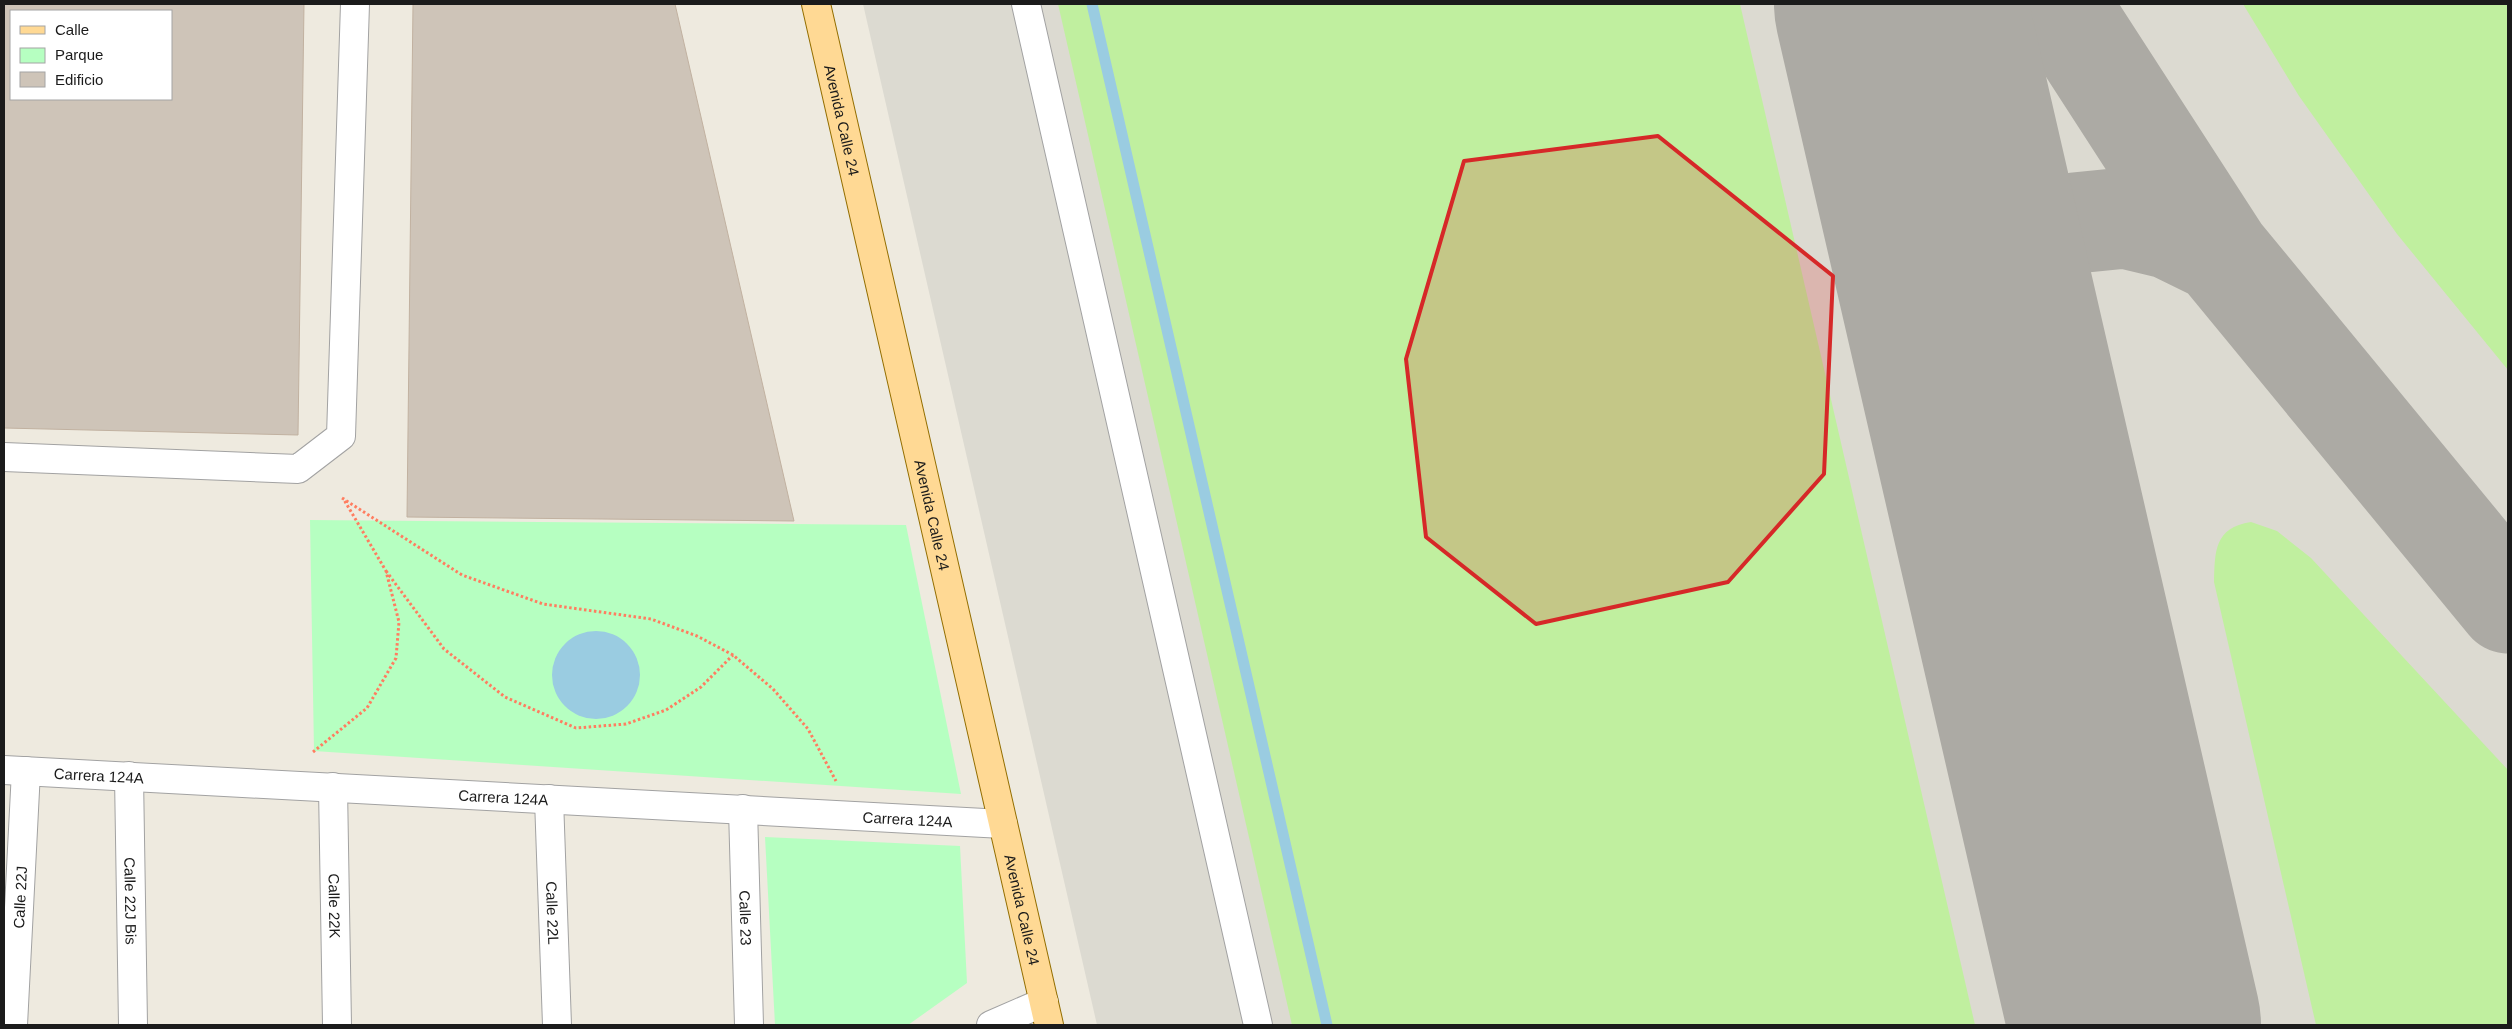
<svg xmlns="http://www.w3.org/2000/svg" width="2512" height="1029" font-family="Helvetica,sans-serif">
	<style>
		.airport { fill: #dcdad1 }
		.grass { fill: #c0ef9f }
		.park { fill: #b6ffc1 }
		.water { fill: #9acce1 }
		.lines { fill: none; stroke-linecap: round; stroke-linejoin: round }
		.stream { stroke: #9acce1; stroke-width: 11 }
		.taxiway { stroke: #acaaa4; stroke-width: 101 }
		.runway { stroke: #acaaa4; stroke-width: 252 }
		.building { fill: #cec4b8; stroke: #c1b1a0; fill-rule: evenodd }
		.minor-casing { stroke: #a2a2a2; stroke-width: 30 }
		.major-casing { stroke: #936e00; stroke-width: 30 }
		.path { stroke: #ff7d60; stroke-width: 3; stroke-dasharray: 2.5 2.5; stroke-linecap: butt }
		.minor { stroke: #fff; stroke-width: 28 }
		.major { stroke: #ffd994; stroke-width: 28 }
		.marked { fill: #d62828; fill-opacity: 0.2; stroke: #d62828; stroke-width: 4; stroke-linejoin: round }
		.labels { text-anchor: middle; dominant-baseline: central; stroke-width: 4; stroke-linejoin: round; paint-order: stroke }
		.street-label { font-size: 15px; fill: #1b1b1b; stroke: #fff }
	</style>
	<rect width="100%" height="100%" fill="#eeeadf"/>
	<path class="airport" d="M863,4h1645v1021h-1411z"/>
	<path class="grass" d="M1058,4h682l235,1021h-683z
		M2243,4h265v366l-111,-136 -98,-138z
		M2251,522l26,9 34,27 197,212v255h-192l-102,-443c1,-31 0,-54 37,-60z"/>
	<path class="park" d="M310,520l596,5 55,269 -647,-43z
		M765,837l195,9 7,137 -59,42h-133z"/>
	<path class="water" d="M552 675a44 44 0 1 1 88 0a44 44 0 1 1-88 0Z"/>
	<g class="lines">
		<path class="stream" d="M1092,4l235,1021"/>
		<path class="taxiway" d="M2059,4l161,249 288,350
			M1997,425l8,-95 8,-51 19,-30 19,-15 24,-11 50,-5 46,11 49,24"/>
		<path class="runway" d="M1900,4l235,1021"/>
	</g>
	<path class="building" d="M4,4h300l-6,431 -294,-7zM11,11h160v88h-160z
		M413,4h262l119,517 -387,-4z"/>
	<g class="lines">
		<defs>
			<g id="minor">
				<path d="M1026,4l232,1021"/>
				<path d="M4,457l294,12 43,-33 14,-432"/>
				<path id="s1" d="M4,770l999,54"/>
				<path id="s2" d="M129,776l4,249"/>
				<path id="s3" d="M333,787l4,238"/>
				<path id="s4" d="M549,799l8,226"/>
				<path id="s5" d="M743,809l6,216"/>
				<path id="s6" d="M13,1025l13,-254"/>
				<path d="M991,1025l53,-23"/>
			</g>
			<g id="major">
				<path id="s7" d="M816,4l233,1021"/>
			</g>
		</defs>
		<use href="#minor" class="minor-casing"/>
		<use href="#major" class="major-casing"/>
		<path class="path" d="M342,498l120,77 81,29 108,15 46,17 36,19 40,34 35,40 28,52
			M386,571l58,78 61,48 71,31 50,-4 40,-14 35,-23 32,-32
			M313,752l54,-44 29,-50 3,-36 -13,-51 -43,-73"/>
		<use href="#minor" class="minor"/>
		<use href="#major" class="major"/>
	</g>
	<path class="marked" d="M1658,136l175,140 -9,198 -96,108 -192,42 -110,-87 -20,-178 58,-198z"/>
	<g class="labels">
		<g class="street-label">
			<text stroke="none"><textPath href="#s7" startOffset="119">Avenida Calle 24</textPath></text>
			<text stroke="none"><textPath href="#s7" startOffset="524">Avenida Calle 24</textPath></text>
			<text stroke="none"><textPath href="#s1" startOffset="95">Carrera 124A</textPath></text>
			<text stroke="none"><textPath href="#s1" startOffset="500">Carrera 124A</textPath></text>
			<text stroke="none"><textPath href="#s1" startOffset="905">Carrera 124A</textPath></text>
			<text stroke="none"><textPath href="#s6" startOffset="128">Calle 22J</textPath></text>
			<text stroke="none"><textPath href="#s2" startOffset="125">Calle 22J Bis</textPath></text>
			<text stroke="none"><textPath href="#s3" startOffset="119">Calle 22K</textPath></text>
			<text stroke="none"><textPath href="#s7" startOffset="929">Avenida Calle 24</textPath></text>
			<text stroke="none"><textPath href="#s4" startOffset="114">Calle 22L</textPath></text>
			<text stroke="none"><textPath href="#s5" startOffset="109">Calle 23</textPath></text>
		</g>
	</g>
	<rect width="2512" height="1029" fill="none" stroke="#1b1b1b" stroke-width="10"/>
	<rect x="10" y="10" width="162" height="90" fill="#ffffff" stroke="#a4a4a4"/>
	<rect x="20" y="26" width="25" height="8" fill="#ffd994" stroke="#a4a4a4"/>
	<text x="55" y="35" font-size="15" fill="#1b1b1b">Calle</text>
	<rect x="20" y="48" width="25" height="15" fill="#b6ffc1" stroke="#a4a4a4"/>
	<text x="55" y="60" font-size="15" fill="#1b1b1b">Parque</text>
	<rect x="20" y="72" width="25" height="15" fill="#cec4b8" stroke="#a4a4a4"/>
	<text x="55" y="85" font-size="15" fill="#1b1b1b">Edificio</text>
</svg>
